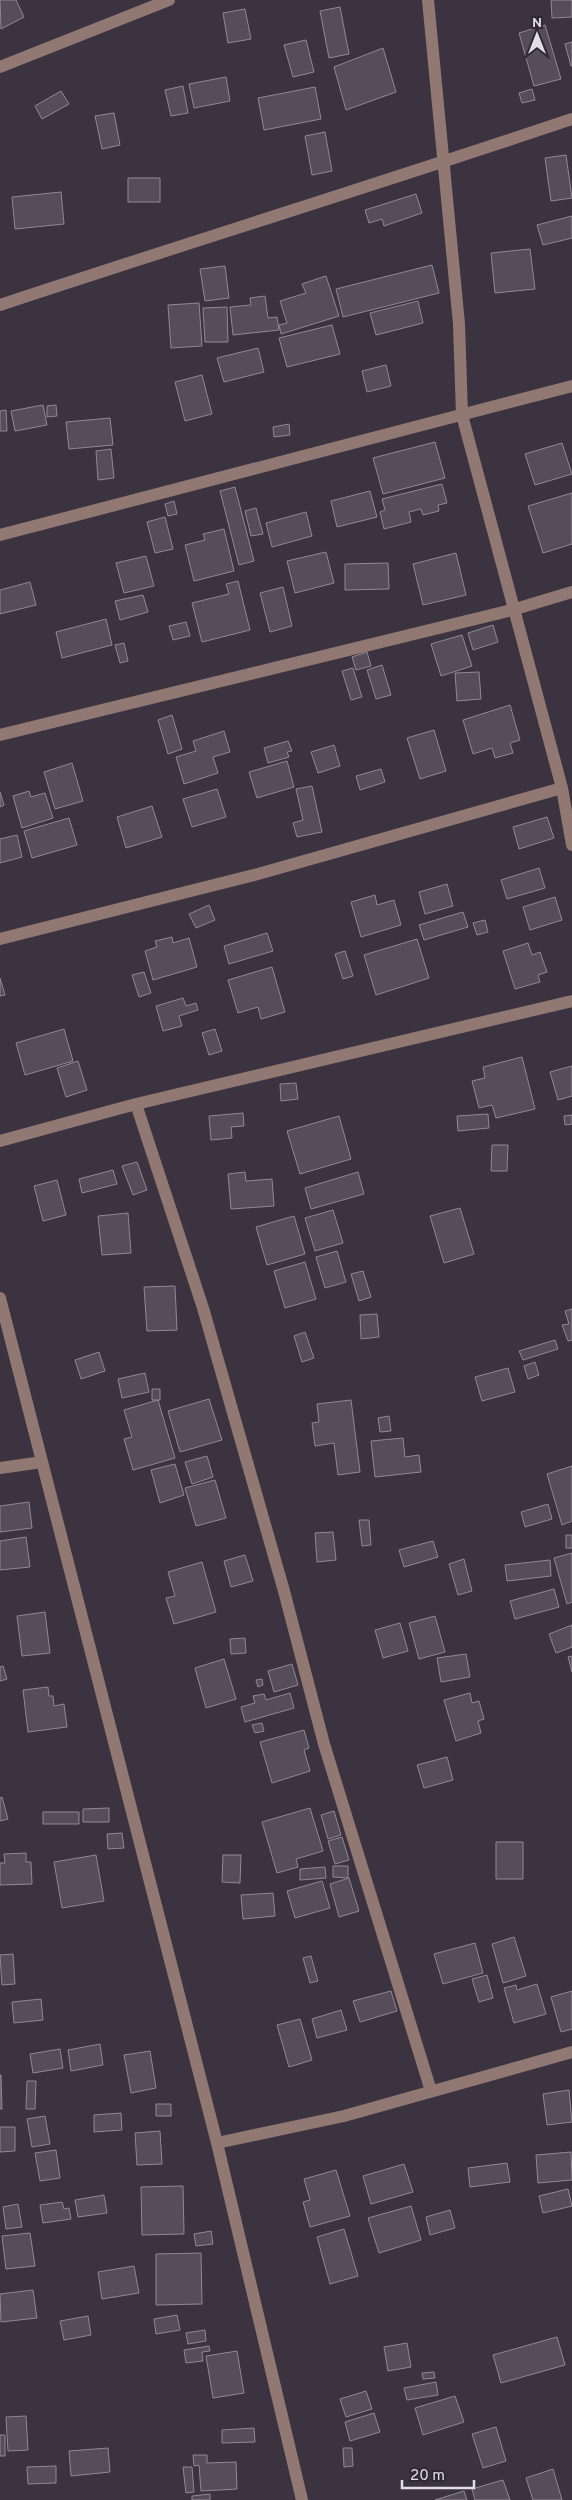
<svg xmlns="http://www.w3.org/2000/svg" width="572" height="2500" font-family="Overpass,sans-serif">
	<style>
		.building { fill: #554d5a; stroke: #908896 }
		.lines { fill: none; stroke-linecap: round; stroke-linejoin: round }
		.minor { stroke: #927873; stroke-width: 12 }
	</style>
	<rect width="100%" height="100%" fill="#3b3440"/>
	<path class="building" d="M0,0h16l8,17 -23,12z
		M551,0h21v17l-20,1z
		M340,7l9,47 -20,4 -9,-47z
		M245,9l6,30 -23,4 -5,-30z
		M545,25l16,54 -27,7 -15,-53z
		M306,40l8,32 -21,5 -9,-32z
		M572,42v24h-1l-6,-22z
		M383,48l13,44 -50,18 -12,-43z
		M226,77l4,24 -36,7 -5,-24z
		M183,86l5,27 -17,3 -6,-26z
		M315,87l6,32 -57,11 -6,-32z
		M532,89l3,11 -13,3 -3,-10z
		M61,91l8,13 -27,15 -7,-13z
		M114,113l6,32 -18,4 -7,-33z
		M325,132l7,39 -20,4 -7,-39z
		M566,155l6,43 -21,3 -6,-43z
		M128,178h32v24h-32z
		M61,192l3,32 -49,5 -3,-32z
		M416,194l6,19 -38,13 -2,-7 -13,4 -4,-13z
		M572,216v22l-29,7 -6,-20z
		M530,249l5,40 -40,4 -4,-40z
		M432,265l7,28 -96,24 -7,-28z
		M225,266l4,32 -24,3 -5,-32z
		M326,276l13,40 -58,18 -2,-9 8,-2 -7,-22 26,-8 -4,-9z
		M265,296l3,22 9,-1 2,13 -46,5 -3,-28 21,-2 -1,-7z
		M418,301l5,22 -47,12 -6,-22z
		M199,303l3,43 -31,2 -3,-43z
		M227,307l1,35h-23l-2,-34z
		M332,325l8,29 -53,13 -8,-29z
		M258,348l6,24 -40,10 -7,-24z
		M386,365l5,21 -24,6 -5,-21z
		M202,375l10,39 -27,7 -10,-39z
		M43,405l4,20 -32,6 -4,-20z
		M56,405l1,11 -10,1v-11z
		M6,410l1,21h-7v-20z
		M110,418l3,27 -44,4 -3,-27z
		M289,424l1,11 -16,2 -1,-10z
		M435,442l10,36 -62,16 -10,-36z
		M562,443l10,31 -37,11 -10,-31z
		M111,449l3,29 -16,2 -2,-29z
		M442,484l5,19 -9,2 1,6 -16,4 -2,-6 -12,3 2,10 -27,7 -4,-17 5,-2 -3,-11z
		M235,487l19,74 -15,4 -19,-74z
		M370,491l7,26 -40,10 -6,-26z
		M572,493v51l-29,9 -15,-47z
		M174,501l3,13 -9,2 -3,-12z
		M256,508l7,26 -12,2 -6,-25z
		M306,512l6,24 -40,11 -6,-24z
		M165,517l8,32 -18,4 -8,-31z
		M224,529l10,42 -40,10 -9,-36 20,-5 -2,-6z
		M326,552l8,31 -39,10 -8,-32z
		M456,553l10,42 -43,10 -10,-41z
		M146,556l8,30 -30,7 -8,-30z
		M388,563l1,26 -44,1v-26z
		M238,581l12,49 -48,12 -10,-39 37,-9 -3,-10z
		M30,582l6,23 -36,9v-24z
		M283,587l9,39 -22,6 -10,-39z
		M143,595l5,17 -28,8 -5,-19z
		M106,619l6,26 -50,13 -6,-26z
		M186,622l4,14 -17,4 -4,-14z
		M493,625l5,17 -25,8 -5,-17z
		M462,635l10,31 -31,10 -10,-32z
		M124,643l4,18 -8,2 -5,-18z
		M367,652l4,14 -15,4 -4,-13z
		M382,665l9,30 -15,4 -9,-29z
		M353,668l9,29 -11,3 -9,-29z
		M479,672l2,27 -24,2 -2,-28z
		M510,705l10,35 -10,3 3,10 -18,5 -3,-10 -19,6 -10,-34z
		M172,715l10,34 -14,5 -10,-34z
		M434,730l12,41 -26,8 -13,-41z
		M224,731l6,21 -17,5 5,16 -34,11 -8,-27 20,-6 -3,-10z
		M288,741l4,10 -5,1 2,5 -21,6 -4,-15z
		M334,745l6,21 -22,7 -7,-21z
		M287,761l7,26 -37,11 -8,-26z
		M72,763l11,38 -28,8 -11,-37z
		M381,769l4,13 -25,8 -4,-14z
		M312,786l10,46 -25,5 -4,-14 10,-3 -7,-31z
		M217,789l9,28 -34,10 -9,-28z
		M29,791l2,6 14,-4 8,25 -31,10 -9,-32z
		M0,792l4,13 -4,2z
		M152,806l10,31 -36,11 -9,-31z
		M547,817l7,21 -35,11 -6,-22z
		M69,818l8,27 -45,13 -8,-27z
		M17,835l5,22 -22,6v-24z
		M539,868l6,20 -38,11 -6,-19z
		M447,884l6,22 -28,8 -6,-22z
		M375,895l2,10 17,-5 7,25 -40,12 -10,-35z
		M555,897l7,23 -32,10 -7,-23z
		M209,905l6,15 -19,8 -7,-14z
		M463,912l5,15 -44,13 -5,-15z
		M485,920l3,12 -11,3 -4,-12z
		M267,933l6,18 -44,13 -5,-18z
		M172,937l1,6 16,-5 8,29 -44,13 -8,-29 12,-4 -2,-6z
		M417,939l12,39 -53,17 -12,-40z
		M528,943l4,12 8,-3 7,20 -9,3 2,7 -25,7 -12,-38z
		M345,951l8,25 -10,3 -8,-25z
		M272,967l13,45 -24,7 -3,-12 -20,6 -10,-33z
		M144,972l7,21 -12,4 -7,-22z
		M0,978l5,17 -5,1z
		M183,998l3,8 10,-3 2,7 -19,6 3,10 -19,5 -7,-25z
		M64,1029l9,32 -48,14 -9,-32z
		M215,1029l7,22 -13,4 -7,-22z
		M522,1057l13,52 -39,9 -4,-13 -13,3 -7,-27 13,-3 -2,-11z
		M78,1061l9,29 -21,7 -9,-29z
		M572,1066v30l-14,4 -8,-28z
		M296,1083l2,16 -17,2 -1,-17z
		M243,1113l1,13 -13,1 1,11 -21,2 -2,-24z
		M488,1114l1,14 -31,3 -1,-15z
		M572,1115v9l-7,1 -1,-9z
		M339,1116l12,43 -51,15 -13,-43z
		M492,1145h16l-1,26h-16z
		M137,1162l10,28 -14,5 -11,-29z
		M113,1170l4,14 -35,9 -3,-14z
		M245,1172l1,9 26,-2 2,27 -43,3 -3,-35z
		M358,1172l6,22 -53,15 -6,-21z
		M57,1180l9,35 -23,6 -9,-35z
		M460,1208l14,46 -30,9 -14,-47z
		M333,1210l10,33 -28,8 -10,-33z
		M128,1213l3,40 -29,2 -4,-39z
		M294,1216l11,38 -38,11 -11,-38z
		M337,1251l9,31 -21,6 -9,-31z
		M305,1262l11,37 -31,9 -11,-37z
		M363,1271l8,26 -12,4 -8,-27z
		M175,1286l2,44 -30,1 -3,-44z
		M572,1309v31l-4,1 -6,-16 7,-1 -4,-13z
		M377,1314l2,23 -18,2 -1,-24z
		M305,1332l9,26 -12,4 -8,-26z
		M555,1340l3,9 -35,11 -4,-9z
		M99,1352l6,19 -24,8 -6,-19z
		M535,1362l4,13 -11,4 -4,-13z
		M508,1368l7,24 -33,9 -7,-24z
		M145,1373l4,19 -27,6 -4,-19z
		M152,1389h8v11h-8z
		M209,1399l13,41 -42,12 -12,-41z
		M158,1400l17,58 -42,12 -9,-31 8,-2 -8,-27z
		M351,1400l9,72 -22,3 -4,-32 -19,3 -3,-23 7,-1 -2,-18z
		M389,1416l2,15 -11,1 -2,-14z
		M403,1438l2,19 14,-2 2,17 -46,5 -4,-36z
		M207,1456l6,21 -21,7 -7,-22z
		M175,1464l9,31 -24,8 -9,-33z
		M572,1466v55l-10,4 -15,-51z
		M215,1480l11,38 -30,8 -11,-38z
		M29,1502l3,26 -32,4v-26z
		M548,1504l4,15 -27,8 -4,-15z
		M359,1520h10l2,25 -9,1z
		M333,1532l3,28 -19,2 -2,-29z
		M566,1535h6v13h-6z
		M26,1537l4,30 -30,3v-29z
		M433,1541l5,16 -34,10 -5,-17z
		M572,1553v49l-5,2 -13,-46z
		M245,1555l8,26 -22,6 -7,-26z
		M464,1559l8,32 -14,4 -9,-31z
		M550,1560l1,16 -44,5 -2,-16z
		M202,1562l14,50 -42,12 -8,-26 9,-2 -7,-24z
		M554,1589l5,18 -44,12 -5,-18z
		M45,1612l5,41 -28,3 -5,-40z
		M435,1616l10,36 -26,7 -10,-36z
		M400,1623l8,28 -25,7 -8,-28z
		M572,1625v22l-16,6 -7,-19z
		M245,1638l1,15 -15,1 -1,-15z
		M466,1654l4,23 -29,5 -4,-24z
		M572,1656v16l-4,-15z
		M224,1659l12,40 -30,9 -11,-40z
		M292,1664l6,21 -24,7 -6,-21z
		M3,1666l4,13 -7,2v-14z
		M262,1679l1,6 -5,2 -2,-7z
		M48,1687l1,9h4l1,10 10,-2 3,23 -39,5 -5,-42z
		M290,1693l4,15 -49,14 -4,-15 14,-4 -2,-7 11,-2 2,6z
		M470,1693l2,10 7,-2 5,18 -6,2 3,12 -25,8 -12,-41z
		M262,1723l2,8 -9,2 -3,-8z
		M304,1730l5,18 -5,2 6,21 -38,12 -12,-41z
		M447,1757l6,23 -29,8 -7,-23z
		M2,1797l6,22 -8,2v-23z
		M109,1808v14h-26v-13z
		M310,1808l13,43 -27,8 2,8 -21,6 -15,-51z
		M334,1811l7,24 -13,4 -7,-24z
		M43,1812h36v12h-36z
		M122,1833l2,15 -16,1 -1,-15z
		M342,1837l7,23 -14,4 -7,-23z
		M496,1842h27v37h-27z
		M26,1853v9h5l1,22 -32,1v-22h5l-1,-9z
		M96,1855l8,46 -42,7 -8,-46z
		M223,1855h18l-1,28 -18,-1z
		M333,1866h15v12l-15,-1z
		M325,1867l1,11 -26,2v-11z
		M349,1878l10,33 -20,6 -9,-33z
		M322,1881l8,27 -35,10 -8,-27z
		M273,1893l2,23 -32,3 -2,-24z
		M514,1937l12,39 -23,7 -11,-39z
		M475,1943l8,30 -40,11 -9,-30z
		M13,1954l2,30 -13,1 -2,-30z
		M311,1956l7,25 -8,2 -7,-25z
		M487,1975l6,23 -14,4 -7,-23z
		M537,1984l9,30 -32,9 -10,-35 12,-3 1,5z
		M391,1991l6,20 -37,11 -7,-21z
		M572,1991v38l-11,3 -10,-35z
		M41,1999l2,21 -29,3 -2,-21z
		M341,2010l6,20 -30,8 -5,-19z
		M300,2019l12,41 -23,7 -12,-42z
		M100,2044l3,21 -32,6 -3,-21z
		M60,2049l3,19 -30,5 -3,-19z
		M150,2051l6,37 -25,5 -7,-38z
		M0,2075h1l1,34h-2z
		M27,2081h9l-1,28h-9z
		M569,2090l3,32 -25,3 -4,-31z
		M156,2104h15v12h-15z
		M121,2113l1,17 -28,2v-17z
		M45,2116l5,28 -18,3 -5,-28z
		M0,2127h15v24l-15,1z
		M160,2131l2,33 -25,1 -2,-32z
		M56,2150l4,28 -20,3 -5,-28z
		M571,2152l1,28 -34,3 -2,-28z
		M507,2163l3,19 -40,5 -2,-19z
		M404,2164l9,28 -42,12 -8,-28z
		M336,2170l14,46 -40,11 -7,-25 7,-2 -6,-21z
		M183,2186l1,48 -42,1 -1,-48z
		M568,2189l4,17 -29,7 -4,-17z
		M104,2195l3,18 -29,4 -3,-17z
		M62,2202l2,7 5,-1 2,11 -28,4 -3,-18z
		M18,2204l4,23 -16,2 -3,-22z
		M411,2206l10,34 -42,13 -11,-35z
		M450,2210l5,18 -25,7 -4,-18z
		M344,2229l14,47 -28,8 -13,-47z
		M211,2231l2,13 -17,2 -2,-12z
		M30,2233l5,33 -29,3 -4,-33z
		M201,2253l1,51 -46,1v-51z
		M134,2266l5,27 -37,6 -4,-27z
		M33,2290l4,28 -36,4 -1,-28z
		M177,2315l3,15 -24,4 -2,-15z
		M88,2316l3,19 -27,5 -4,-19z
		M205,2330l1,11 -18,3 -2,-11z
		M557,2337l8,28 -64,18 -8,-28z
		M407,2343l4,24 -23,4 -4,-24z
		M209,2346l1,5 -8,1 1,9 -17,2 -2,-13z
		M237,2351l7,42 -31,5 -7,-42z
		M434,2372l1,6 -12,1 -1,-6z
		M436,2382l2,13 -31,5 -3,-12z
		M366,2391l6,18 -26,8 -6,-18z
		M455,2396l9,26 -41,13 -8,-27z
		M374,2413l6,19 -30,9 -5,-19z
		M26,2416l2,34 -20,1 -2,-34z
		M496,2427l10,34 -23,7 -11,-34z
		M254,2428l1,14 -33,1v-13z
		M0,2435h5v21h-5z
		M108,2448l2,24 -39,4 -2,-25z
		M343,2448h9l1,18 -9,1z
		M193,2455h14v8l29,-1 1,27 -36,2 -2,-26 -5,1z
		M56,2466v17l-28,1 -1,-17z
		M183,2467h9l2,25 -8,1z
		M553,2469l9,31h-29l-7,-22z
		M503,2480l7,20h-35l-3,-11z
		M464,2491l3,9h-32z
		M210,2494v6h-18v-4z"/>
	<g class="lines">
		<path class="minor" d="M428,0l31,324 3,91 100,373 10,57
			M0,67l169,-67
			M0,305c190,-63 382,-122 572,-186
			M0,535l572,-149
			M0,735l512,-125 60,-18
			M0,939l258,-65 304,-86
			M136,1104l67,204 81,283 40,153 107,347
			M0,1141l136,-37 436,-103
			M0,1298l217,845 85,357
			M0,1468l42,-6
			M217,2143l127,-27 228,-64"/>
	</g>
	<g transform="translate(537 35)" stroke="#312a36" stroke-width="4" paint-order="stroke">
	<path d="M0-4L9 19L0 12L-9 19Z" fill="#e1dde5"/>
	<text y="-8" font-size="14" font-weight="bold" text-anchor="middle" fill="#e1dde5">N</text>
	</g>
	<path d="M402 2480v8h72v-8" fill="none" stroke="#e1dde5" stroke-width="2.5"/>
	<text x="410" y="2480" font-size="15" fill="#e1dde5" stroke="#312a36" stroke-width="4" paint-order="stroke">20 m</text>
</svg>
